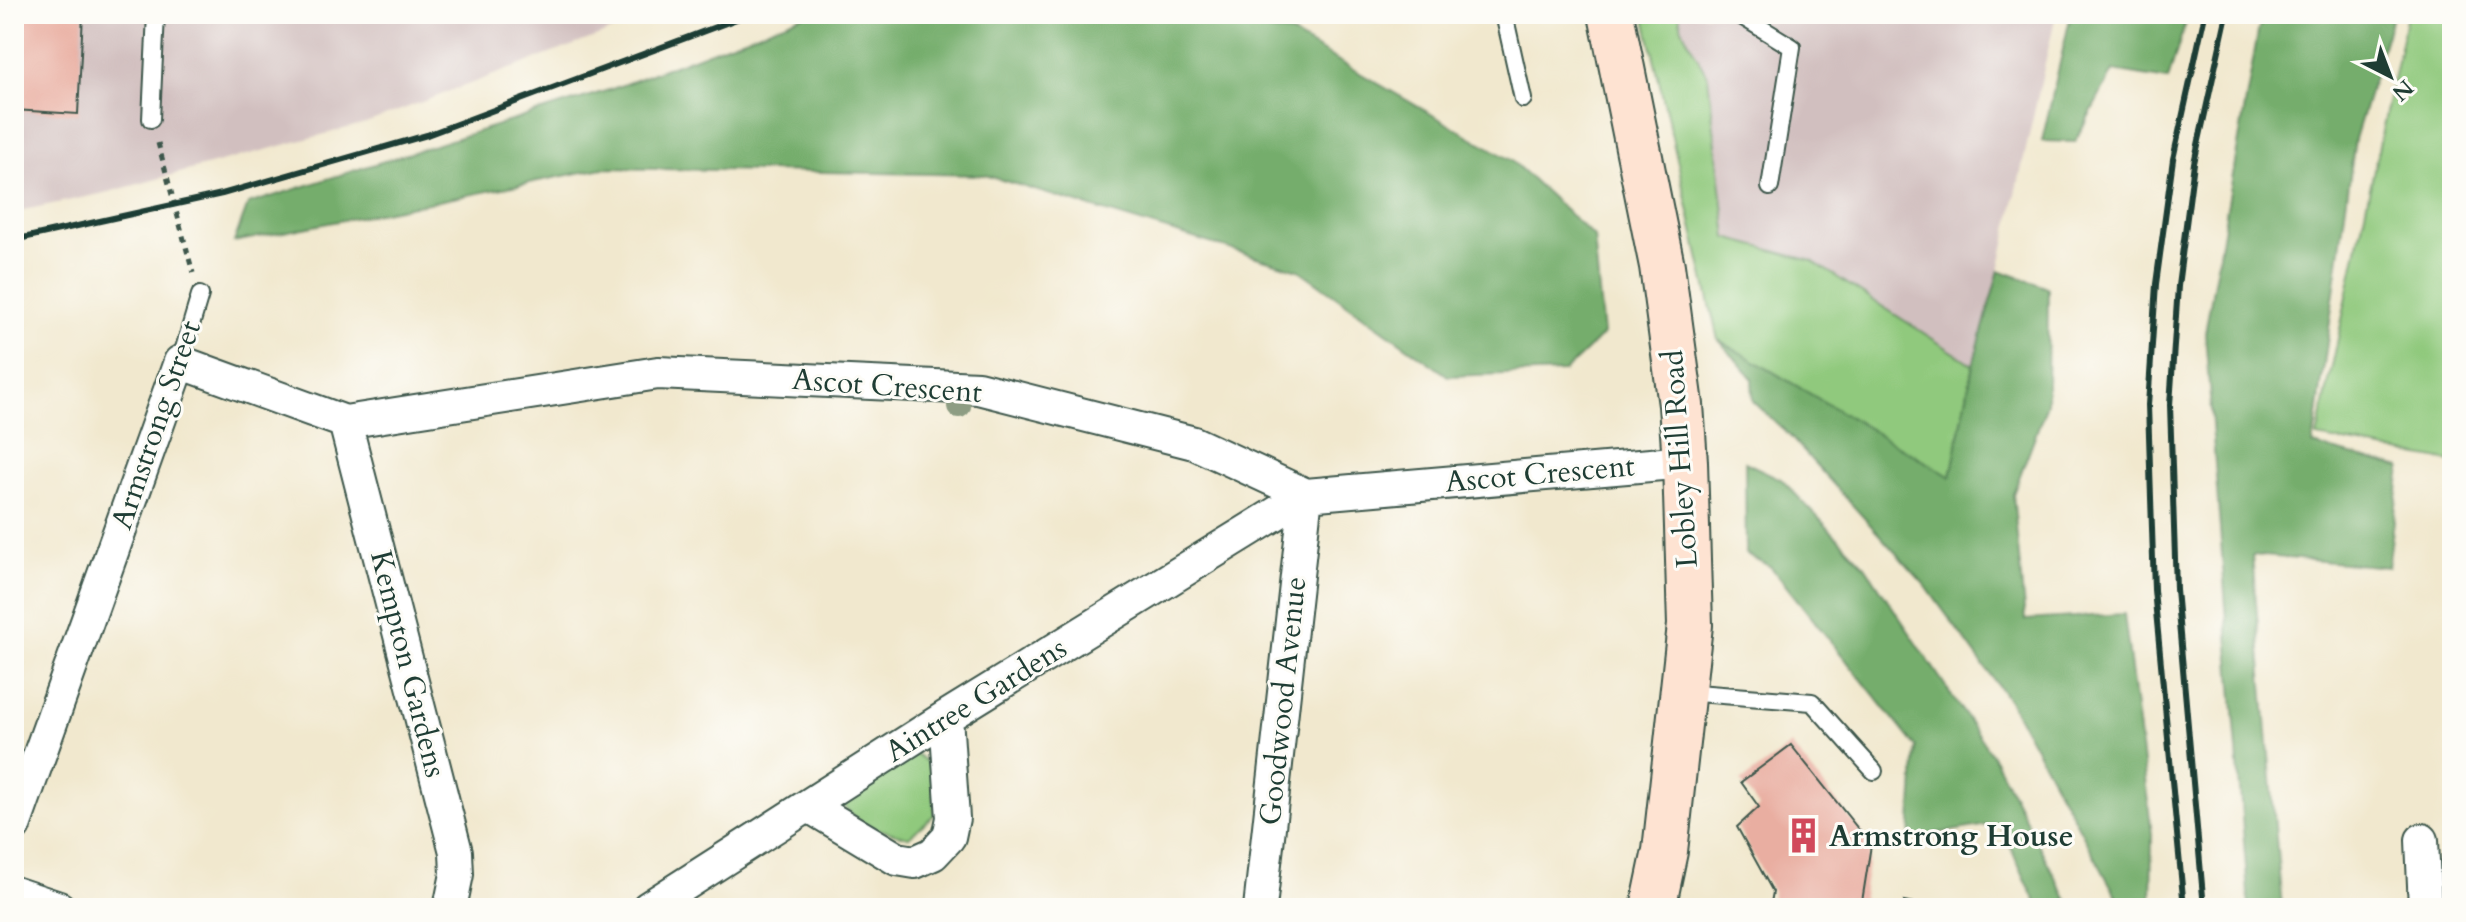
<svg xmlns="http://www.w3.org/2000/svg" width="2466" height="922" font-family="Cardo,serif">
	<style>
		.industrial { fill: #d1bfbf }
		.green { fill: #90c97d; stroke: #588358; stroke-width: 2 }
		.forest { fill: #74ad6c; stroke: #4a7550; stroke-width: 2 }
		.building { fill: #e9aea1 }
		.lines { fill: none; stroke-linecap: round; stroke-linejoin: round }
		.lane-casing { stroke: #3e574b; stroke-width: 20 }
		.street-casing { stroke: #3e574b; stroke-width: 36 }
		.secondary-casing { stroke: #3e574b; stroke-width: 48 }
		.path { stroke: #3e574b; stroke-width: 5; stroke-dasharray: 6 6; stroke-linecap: butt }
		.lane { stroke: #fff; stroke-width: 16 }
		.street { stroke: #fff; stroke-width: 32 }
		.secondary { stroke: #fee3d2; stroke-width: 44 }
		.rail { stroke: #1f3d34; stroke-width: 6 }
		.tree { fill: #8d9d83 }
		.labels { text-anchor: middle; dominant-baseline: central; stroke-width: 6; stroke-linejoin: round; paint-order: stroke }
		.street-label { font-size: 30px; fill: #1f3d34; stroke: #fdfcf7 }
		.poi-label { font-size: 30px; font-weight: bold; fill: #1f3d34; stroke: #fdfcf7; text-anchor: start }
	</style>
	<rect width="100%" height="100%" fill="#fdfcf7"/>
	<filter id="ink" filterUnits="userSpaceOnUse"><feTurbulence type="fractalNoise" baseFrequency=".0125" numOctaves="2"/><feDisplacementMap in="SourceGraphic" scale="16" xChannelSelector="R" yChannelSelector="G"/><feConvolveMatrix kernelMatrix="1 2 1 2 8 2 1 2 1" color-interpolation-filters="sRGB"/></filter>
	<filter id="wash" filterUnits="userSpaceOnUse"><feTurbulence type="fractalNoise" baseFrequency=".006" numOctaves="4" result="noise"/><feDisplacementMap in="SourceGraphic" scale="32" xChannelSelector="R" yChannelSelector="G"/><feGaussianBlur stdDeviation="1.8" result="paint"/><feColorMatrix in="noise" values="0 0 0 0 0 0 0 0 0 0 0 0 0 0 0 0 0 1.4 0 .05"/><feComposite in="paint" operator="in"/></filter>
	<g filter="url(#wash)">
		<rect width="100%" height="100%" fill="#f1e8ce"/>
		<path class="industrial" d="M14,14h642l-290,109 -261,70 -91,19z
			M1679,14h377l-57,256 -26,95 -161,-104 -85,-23 -19,-161 -26,-48z"/>
		<path class="green" d="M1644,14h35l3,15 26,48 19,161 85,23 161,104 -22,112 -233,-137z
			M2407,14h45v448l-135,-25z
			M914,752l20,16v47l-25,22c-28,-6 -52,-11 -68,-35z"/>
		<path class="forest" d="M807,14h329l154,19 221,127 83,77 9,98 -39,37 -116,4 -149,-106 -314,-95 -382,-7 -369,74 14,-38 364,-115z
			M2071,14h117l-20,66 -55,-9 -38,71 -33,-1z
			M2264,14h129l-38,125 -42,306 88,23 -13,99 -136,-12 30,353h-33l-44,-575 53,-301z
			M1999,270l49,18 -1,116 -34,90 12,126 99,-6 28,220 -1,74h-28l-113,-206 -86,-118 -138,-152 -33,-31 -1,-23 -33,-38 232,137 22,-112z
			M1745,462l36,17 84,87 130,194 76,148h-32l-40,-85 -89,15 6,-91 -145,-180 -25,-13z"/>
		<g id="blocks">
			<path class="building" d="M14,14h69l-5,100 -64,-4z
				M1791,745l80,100 -10,63h-91l3,-16 -36,-65 22,-20 -18,-25z
				M1904,901l30,6 -1,1h-30z"/>
		</g>
	</g>
	<g filter="url(#ink)">
		<use href="#blocks" fill-opacity="0" stroke="#3e574b" stroke-width="2"/>
		<g class="lines">
			<defs>
				<path id="lane" d="M1504,14l19,85
					M1738,14l54,33 -22,140
					M151,119l5,-105
					M180,362l20,-67
					M1684,692l128,10 62,69"/>
				<path id="street" d="M345,422l111,430 1,22 -7,34
					M809,806l88,53 18,3 18,-8 16,-17 4,-19 -7,-101
					M14,826l166,-464 165,60 313,-49 320,15 216,55 112,52 379,-33
					M2422,840l3,68
					M14,893l45,15
					M648,908l298,-191 360,-222
					M1260,908l46,-413"/>
				<path id="secondary" d="M1611,14l51,252 19,139 4,57 5,163 -25,226 -12,57"/>
			</defs>
			<use href="#lane" class="lane-casing"/>
			<use href="#street" class="street-casing"/>
			<use href="#secondary" class="secondary-casing"/>
			<path class="path" d="M158,143l35,130"/>
			<use href="#lane" class="lane"/>
			<use href="#street" class="street"/>
			<use href="#secondary" class="secondary"/>
			<path class="rail" d="M14,240l208,-46 205,-59 323,-121
				M2184,908l-30,-318 -6,-185 8,-121 17,-125 32,-145
				M2204,908l-28,-319 -6,-184 8,-119 16,-123 33,-149"/>
		</g>
		<circle class="tree" cx="959" cy="406" r="12"/>
	</g>
	<defs>
		<symbol id="building-bare" viewBox="-9 -9 18 18"><path d="M-4-6H4V6H1V3H-1V6H-4ZM-2.5-4.3h1.7v1.8h-1.7ZM.8-4.3h1.7v1.8H.8ZM-2.5-1h1.7V.8h-1.7ZM.8-1h1.7V.8H.8Z" fill="#d1495b" stroke="#fdfcf7" stroke-width="2.5" paint-order="stroke"/></symbol>
	</defs>
	<g fill-rule="evenodd">
		<use href="#building-bare" x="1778" y="810" width="51" height="51"/>
	</g>
	<g class="labels">
		<g class="street-label">
			<text transform="translate(887 386) rotate(4)">Ascot Crescent</text>
			<text transform="translate(156 425) rotate(-71)">Armstrong Street</text>
			<text transform="translate(1680 459) rotate(-94)">Lobley Hill Road</text>
			<text transform="translate(1540 474) rotate(-5)">Ascot Crescent</text>
			<text transform="translate(408 664) rotate(76)">Kempton Gardens</text>
			<text transform="translate(976 700) rotate(-32)">Aintree Gardens</text>
			<text transform="translate(1283 701) rotate(-84)">Goodwood Avenue</text>
		</g>
		<g class="poi-label">
			<text x="1829" y="836">Armstrong House</text>
		</g>
	</g>
	<rect width="2466" height="922" fill="none" stroke="#fdfcf7" stroke-width="48"/>
	<g transform="translate(2390 76) rotate(138)" stroke="#fdfcf7" stroke-width="6" paint-order="stroke">
	<path d="M0-6L14 30L0 20L-14 30Z" fill="#1f3d34"/>
	<text y="-12" font-size="22" font-weight="bold" text-anchor="middle" fill="#1f3d34">N</text>
	</g>
</svg>
